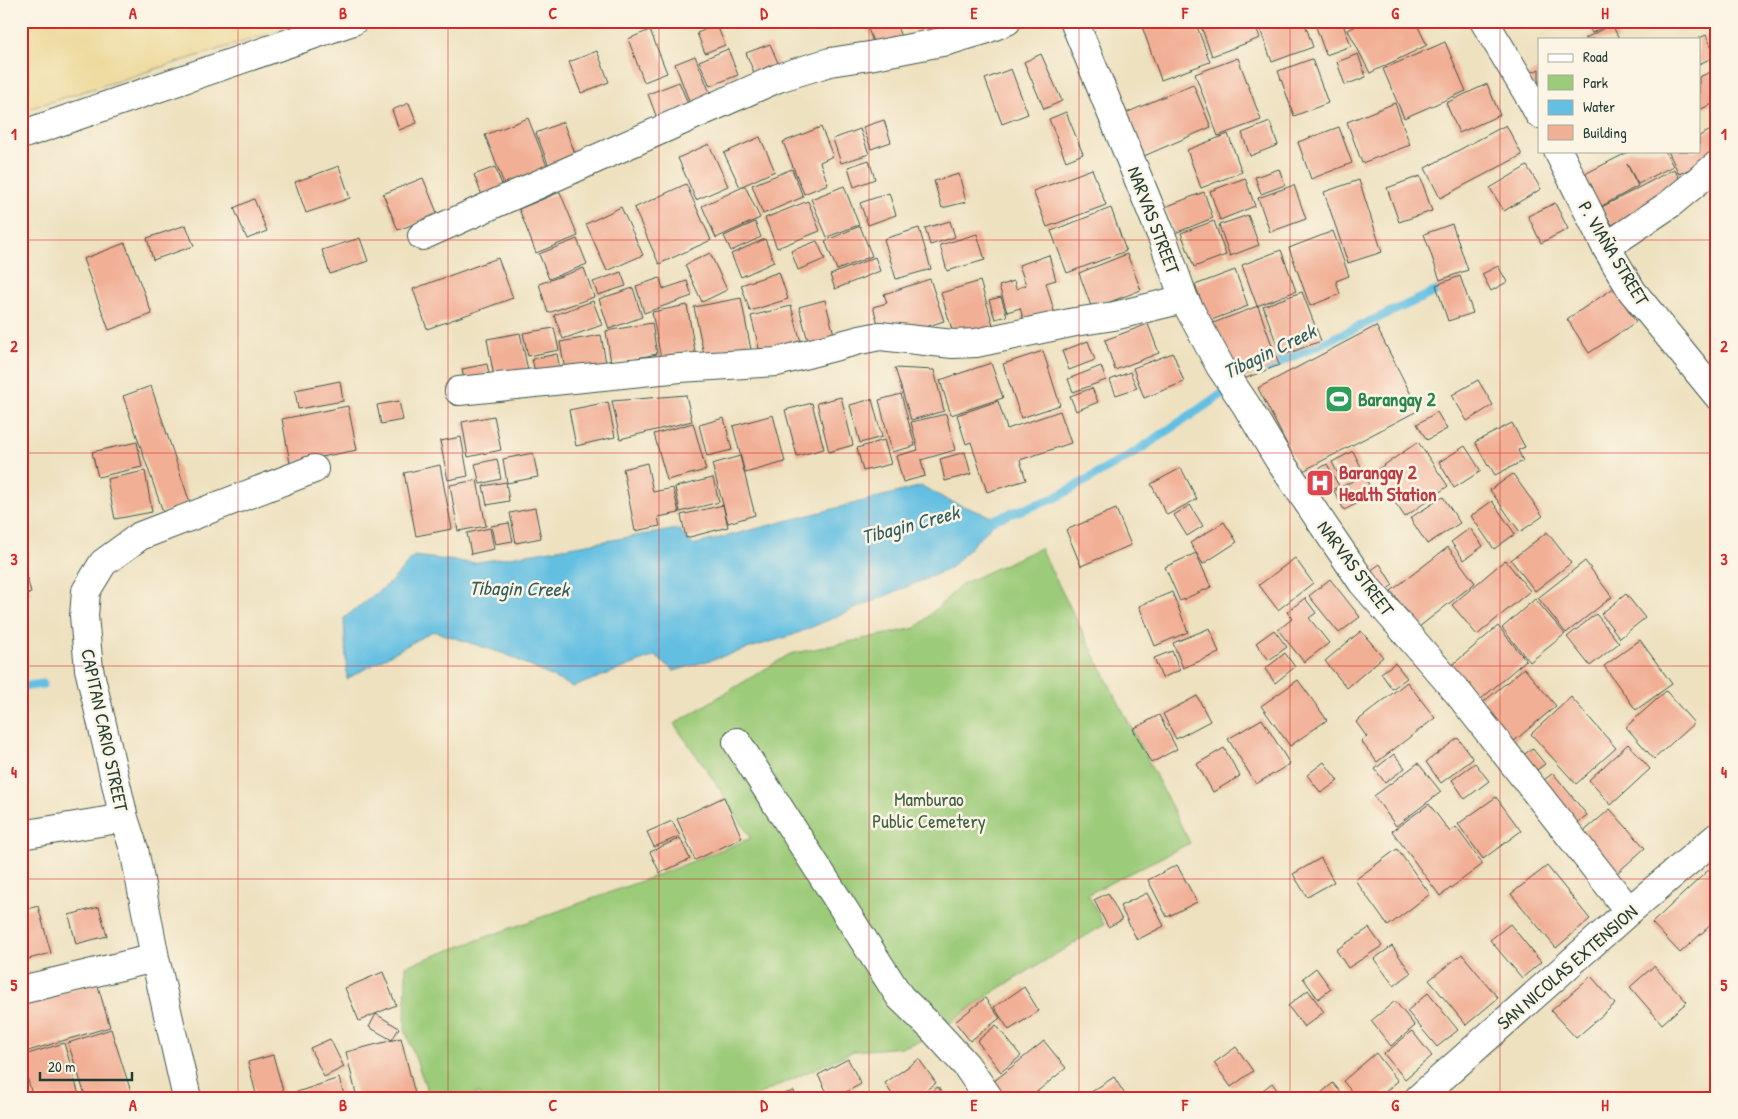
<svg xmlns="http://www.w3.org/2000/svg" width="1738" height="1119" font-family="'Patrick Hand',sans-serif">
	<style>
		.green { fill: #9ccb79; stroke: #5e8456 }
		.sand { fill: #eeda9e; stroke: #868c69 }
		.water { fill: #64bfe2; stroke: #427e8b }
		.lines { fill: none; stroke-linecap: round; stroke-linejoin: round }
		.stream { stroke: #64bfe2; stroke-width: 9 }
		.building { fill: #f1af95 }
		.minor-casing { stroke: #3e5649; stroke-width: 30 }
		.minor { stroke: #fff; stroke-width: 28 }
		.grid { fill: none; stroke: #d62828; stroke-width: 1; stroke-opacity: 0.55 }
		.labels { text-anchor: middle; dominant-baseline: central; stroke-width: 5; stroke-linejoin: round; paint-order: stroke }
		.street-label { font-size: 19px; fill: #1f3d34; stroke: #fcf5e5 }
		.leisure-label { font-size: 19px; font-weight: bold; fill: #27864d; stroke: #fcf5e5; text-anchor: start }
		.health-label { font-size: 19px; font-weight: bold; fill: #be3a42; stroke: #fcf5e5; text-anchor: start }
		.park-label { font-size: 19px; fill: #3e6045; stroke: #fcf5e5 }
		.water-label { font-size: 20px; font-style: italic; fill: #305e60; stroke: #fcf5e5 }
		.neatline { fill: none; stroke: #d62828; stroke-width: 2 }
		.grid-label { font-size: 16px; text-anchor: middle; font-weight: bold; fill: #d62828 }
	</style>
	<rect width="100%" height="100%" fill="#fcf5e5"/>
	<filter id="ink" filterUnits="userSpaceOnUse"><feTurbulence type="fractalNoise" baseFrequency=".02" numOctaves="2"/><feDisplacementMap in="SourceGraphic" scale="10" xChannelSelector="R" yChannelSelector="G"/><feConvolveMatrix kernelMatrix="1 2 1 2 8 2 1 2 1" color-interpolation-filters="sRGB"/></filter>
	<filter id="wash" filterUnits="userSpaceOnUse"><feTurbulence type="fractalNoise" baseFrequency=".0096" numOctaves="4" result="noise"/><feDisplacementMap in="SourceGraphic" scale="20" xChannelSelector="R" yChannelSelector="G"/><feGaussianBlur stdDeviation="1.12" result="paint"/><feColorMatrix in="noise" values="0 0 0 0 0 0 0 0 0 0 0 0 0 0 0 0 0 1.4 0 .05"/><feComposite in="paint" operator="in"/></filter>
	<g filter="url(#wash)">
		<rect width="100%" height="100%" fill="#eee1c0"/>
		<path class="green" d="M1040,548l150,295 -102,51 16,31 -109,66 -66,47 -26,9 -49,4 -103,47h-270l-2,-5 -10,5h-39l-25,-68 1,-64 252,-91 93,-37 -44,-68 -33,-46 116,-70 126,-26 46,-44z"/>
		<path class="sand" d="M21,21h282l-25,10 -257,80z"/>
		<path class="water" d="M922,486l27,15 49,18 -49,50 -156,66 -119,36 -19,-15 -82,31 -68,-33 -72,-23 -86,48 -3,-61 48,-37 22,-25 59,7 205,-34 15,16z"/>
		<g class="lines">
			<path class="stream" d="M1268,368l173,-79
				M987,522l68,-24 79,-45 97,-65
				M21,687l22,-3"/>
		</g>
		<g id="blocks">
			<path class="building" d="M865,21h30l6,16 -26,10z
				M1140,21h55l15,41 -49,18z
				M1199,21h55l6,17 -48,18z
				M1257,21h47l9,26 -41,15z
				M1322,21h20l9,25 -25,9 -11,-31z
				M1366,21h49l12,24 -57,28 -22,-43z
				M1586,21h27l-21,12z
				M1612,24l7,15h-35z
				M717,25l8,20 -20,8 -8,-20z
				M650,30l17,43 -23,9 -16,-43z
				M1706,35l10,21 -17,8v-26z
				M1445,42l21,49 -62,27 -21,-49z
				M770,44l11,26 -24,10 -11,-27z
				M728,49l10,26 -28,11 -11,-25z
				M597,51l12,31 -28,11 -12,-31z
				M1041,54l21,47 -18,8 -20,-47z
				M1358,54l8,23 -21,8 -8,-23z
				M695,56l18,44 -21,9 -17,-45z
				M1238,58l23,62 -43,16 -23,-62z
				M1312,59l16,44 -34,13 -16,-45z
				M1011,69l17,45 -26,10 -17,-45z
				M1539,69v37l-15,-29z
				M1713,71l4,9v22l-16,7 -2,-4v-28z
				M679,82l12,29 -32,13 -11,-30z
				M1193,84l18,43 -74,32 -18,-43z
				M1487,84l13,31 -41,18 -13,-30z
				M409,103l8,20 -18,7 -7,-20z
				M1395,103l15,42 -48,18 -15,-41z
				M1066,112l17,42 -17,7 -17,-42z
				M528,118l23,58 -43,18 -23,-59z
				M884,120l7,22 -20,7 -8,-22z
				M563,122l13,34 -27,10 -13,-33z
				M1270,122l8,23 -28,11 -8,-23z
				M1506,125l16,30 -82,43 -15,-30z
				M821,127l12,29 -13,6 8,22 -24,10 -21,-52z
				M1339,127l13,36 -41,16 -13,-37z
				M1715,128l2,3v26l-38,17 -11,-23h31v-15z
				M860,129l9,25 -28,9 -8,-24z
				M1228,134l14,38 -41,16 -14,-38z
				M760,137l15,34 -35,16 -16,-34z
				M709,144l19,42 -32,14 -18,-42z
				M1630,151h35l8,15 -35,18 -11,-20 11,22 -38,21 -17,-32z
				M869,160l6,19 -21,8 -6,-20z
				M339,166l11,32 -44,15 -11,-31z
				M1527,166l14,23 -37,22 -14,-23z
				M495,167l9,23 -21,8 -9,-23z
				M792,169l11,28 -40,17 -11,-29z
				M1092,169l14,36 -59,22 -14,-36z
				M1279,169l6,16 -24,9 -6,-17z
				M1674,169l10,18 -72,38 -10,-18z
				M959,174l7,28 -24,6 -8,-27z
				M1420,176l12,35 -33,11 -12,-34z
				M423,178l15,37 -40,15 -15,-36z
				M1245,178l10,28 -35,14 -10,-29z
				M1359,180l23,72 -34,11 -24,-71z
				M686,184l25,56 -52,24 -25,-56z
				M1294,185l12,34 -36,13 -12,-34z
				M745,186l15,32 -44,20 -14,-32z
				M844,186l15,39 -32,12 -16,-38z
				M560,192l18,44 -42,17 -17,-44z
				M1204,192l9,26 -38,15 -10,-26z
				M889,193l7,22 -28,10 -8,-22z
				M254,199l13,32 -20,8 -13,-31z
				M808,201l12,30 -43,17 -12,-30z
				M1555,203l13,26 -27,14 -13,-27z
				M621,207l22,48 -36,16 -21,-47z
				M1111,208l15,43 -59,22 -16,-42z
				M1248,215l11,30 -29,11 -11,-31z
				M950,221l5,16 -25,8 -5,-17z
				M1214,221l12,34 -32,12 -13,-34z
				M755,222l6,15 -30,14 -7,-15z
				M1452,224l16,46 -28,10 -16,-46z
				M186,225l8,21 -41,14 -6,-22z
				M860,226l12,30 -35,14 -12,-29z
				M919,228l12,41 -35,10 -12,-40z
				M1333,231l16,45 -13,5 4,13 -30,12 -21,-58z
				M977,234l8,26 -38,11 -7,-26z
				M360,238l8,23 -38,13 -8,-24z
				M577,239l10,25 -38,15 -10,-25z
				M765,239l9,23 -33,15 -10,-23z
				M817,241l8,18 -27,11 -7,-19z
				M125,243l27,71 -43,16 -26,-71z
				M1281,250l15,41 -39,15 -15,-41z
				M710,253l17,37 -25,12 -17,-37z
				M1127,254l14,36 -49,19 -13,-36z
				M1049,255l7,25 -10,3 10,35 -30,10 -6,-20 -13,4 -8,-26 15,-5 2,8 10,-4 -7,-20z
				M875,257l5,14 -45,18 -5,-14z
				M498,258l15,40 -86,31 -14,-40z
				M1498,266l9,16 -16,9 -9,-17z
				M584,268l10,29 -46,16 -9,-29z
				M1235,270l13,36 -39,15 -14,-36z
				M621,272l5,14 -28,9 -5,-13z
				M779,272l9,27 -38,12 -9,-26z
				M1460,276l13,37 -25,8 -12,-36z
				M660,278l3,11 24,-8 5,15 -48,17 -8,-27z
				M930,279l14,42 -46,15 -18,-6 -7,-23 14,-4 -3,-9z
				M980,281l14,47 -39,12 -14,-47z
				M633,288l9,29 -33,12 -10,-30z
				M1614,288l22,34 -47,31 -22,-34z
				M1302,292l19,49 -40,15 -18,-50z
				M1001,297l6,19 -12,3 -6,-19z
				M741,298l11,57 -46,9 -12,-57z
				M825,300l10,38 -26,7 -10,-38z
				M593,301l9,24 -39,14 -9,-24z
				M687,305l10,57 -34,7 -11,-57z
				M791,306l12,43 -41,11 -11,-44z
				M1258,306l21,59 -43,17 -23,-59z
				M652,323l5,31 -46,9 -5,-32z
				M1148,324l11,29 -44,17 -10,-30z
				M1376,326l43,84 -118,62 -43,-84z
				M554,328l5,22 -31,6 -5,-23z
				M520,333l9,42 -34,7 -8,-43z
				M601,335l6,34 -41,7 -6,-34z
				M1088,341l7,19 -26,10 -7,-19z
				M1043,351l17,54 -39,13 -18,-54z
				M1173,353l11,29 -40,16 -11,-30z
				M557,354l4,21 -24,5 -5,-21z
				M991,363l12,35 -52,17 -11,-35z
				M487,364l4,20 -25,6 -4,-21z
				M1101,366l5,14 -33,12 -5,-13z
				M895,368l39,2 10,41 -33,9z
				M1130,372l7,16 -21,7 -6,-15z
				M1478,380l15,25 -26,16 -15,-26z
				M340,381l3,20 -45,8 -3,-19z
				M151,386l39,117 -27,9 -40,-116z
				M1092,388l6,14 -22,9 -6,-15z
				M901,394l14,52 -23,6 -13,-52z
				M686,395l6,26 -72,18 -8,-38z
				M841,397l12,48 -24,7 -12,-49z
				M872,399l10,38 -22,6 -10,-38z
				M399,401l4,19 -22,4 -4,-19z
				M998,401l9,28 53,-18 11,32 -51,17 6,20 -39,12 -16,-50 -5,2 -9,-29z
				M608,402l7,35 -39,9 -7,-36z
				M812,403l12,46 -27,7 -12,-46z
				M348,406l9,44 -67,13 -8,-44z
				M1437,412l10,17 -20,11 -10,-16z
				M946,414l9,36 -34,10 4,16 -22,6 -7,-26 22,-6 -7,-28z
				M773,415l12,47 -40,11 -12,-47z
				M494,416l7,34 -33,7 -6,-35z
				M724,418l8,32 -25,6 -8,-31z
				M693,423l13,47 -39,10 -13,-46z
				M1512,423l13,24 -7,3 5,11 -28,14 -6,-10 -1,1 -13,-24z
				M461,437l7,39 -20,4 -8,-39z
				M884,440l7,24 -28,7 -6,-23z
				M137,442l5,25 -44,10 -6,-25z
				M1418,442l30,44 -43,31 -31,-45z
				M1465,446l16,25 -27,17 -15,-26z
				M1353,451l9,18 -21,11 -9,-18z
				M965,452l6,22 -26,7 -5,-22z
				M533,453l5,24 -31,6 -4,-24z
				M740,456l15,59 -27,8 -16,-59z
				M497,459l4,20 -21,5 -5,-20z
				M647,463l6,29 20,-4 6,25 -21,4 2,9 -25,5 -12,-62z
				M1327,464l12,22 -27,15 -12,-21z
				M440,465l12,64 -36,7 -12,-63z
				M1181,468l16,31 -30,16 -16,-31z
				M145,471l7,41 -37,7 -8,-40z
				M1513,474l30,42 -23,16 -30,-42z
				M1364,475l10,20 -30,15 -10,-19z
				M713,478l6,24 -39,10 -5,-25z
				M477,480l9,46 -28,5 -8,-46z
				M506,482l3,19 -22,4 -4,-19z
				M1443,497l17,26 -33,21 -17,-26z
				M1492,501l23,33 -21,15 -23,-33z
				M723,505l5,22 -42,11 -5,-23z
				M1190,505l13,21 -16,10 -13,-21z
				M535,508l6,30 -25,5 -6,-30z
				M1116,509l15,36 -50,21 -15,-36z
				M1224,522l13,20 -34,22 -13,-21z
				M509,523l4,18 -18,3 -4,-18z
				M490,528l4,21 -23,5 -4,-21z
				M1470,528l13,18 -19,14 -13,-18z
				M1547,532l24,31 -36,28 -24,-31z
				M1448,547l27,36 -56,44 -28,-36z
				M1196,553l15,34 -31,14 -15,-34z
				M21,554l10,39 -10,2z
				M1295,558l18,25 -35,27 -19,-25z
				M1505,560l25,31 -53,44 -25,-30z
				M1585,561l27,36 -46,36 -28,-35z
				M1380,564l13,21 -17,12 -13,-21z
				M1330,579l30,38 -21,16 -30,-37z
				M1172,592l16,40 -33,14 -16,-40z
				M1626,594l19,24 -25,20 -19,-24z
				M1305,598l11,15 -7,5 20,25 -25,19 -26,-32 14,-11 -5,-7z
				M1535,599l30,35 -35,28 -28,-34z
				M1596,614l23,29 -29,23 -23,-29z
				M1498,626l28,34 -53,46 -29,-34z
				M1210,628l9,25 -36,15 -10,-25z
				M1274,630l13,17 -18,13 -13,-17z
				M1361,631l22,26 -36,31 -22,-27z
				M1640,640l32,44 -36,26 -32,-44z
				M1172,651l8,19 -18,8 -8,-20z
				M1285,653l10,14 -20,16 -10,-14z
				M1395,663l12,15 -15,11 -11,-16z
				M1524,668l32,38 -49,41 -32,-38z
				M1298,680l29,40 -37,26 -29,-40z
				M1407,682l28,36 -58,44 -16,-21 6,-4 -11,-15z
				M1666,691l28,32 -40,36 -28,-32z
				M1197,696l13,25 -34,18 -13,-25z
				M1571,697l45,51 -40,36 -45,-50z
				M1159,715l18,34 -26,14 -18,-34z
				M1262,719l28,45 -34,20 -28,-45z
				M1458,738l15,21 -32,24 -15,-21z
				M1628,744l22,25 -39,36 -22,-25z
				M1224,748l16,28 -27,16 -16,-28z
				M1532,748l13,16 -15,11 -12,-15z
				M1394,754l11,14 -20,15 -10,-14z
				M1324,762l14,19 -17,12 -14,-18z
				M1418,763l23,29 -45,34 -22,-30z
				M1475,763l14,18 -24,18 -13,-19z
				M1553,773l34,42 -20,16 -33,-43z
				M724,797l18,41 -47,22 -18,-41z
				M1496,797l25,34 -38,28 -25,-35z
				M1429,804l21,28 6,-5 27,37 -43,32 -48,-65z
				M1610,809l35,39 -28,25 -35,-40z
				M672,821l8,15 -26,11 -7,-15z
				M680,838l10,21 -30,14 -10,-21z
				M1397,849l33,45 -42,32 -33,-46z
				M1321,858l13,24 -27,15 -14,-23z
				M1717,862v63l-3,-3 -34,31 -28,-30z
				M1177,865l20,37 -30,15 -19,-37z
				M1547,866l43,53 -34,29 -45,-54z
				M1108,893l14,27 -14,7 -14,-27z
				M1147,893l17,33 -27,14 -17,-34z
				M38,906l13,47 -30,8v-50z
				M99,907l8,29 -31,8 -7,-29z
				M1510,924l31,38 -19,16 -32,-38z
				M1369,928l13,18 -34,22 -12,-18z
				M1392,946l19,27 -17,13 -20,-27z
				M1462,954l36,44 -32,27 -37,-45z
				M1654,966l33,36 -25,22 -32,-37z
				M1316,968l15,21 -13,10 -15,-21z
				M383,972l13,33 -37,16 -14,-33z
				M1591,976l24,28 -39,34 -25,-27z
				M97,983l13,44 -89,26v-48z
				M1024,987l15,24 -30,19 -15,-23z
				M1308,990l16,22 -20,15 -16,-21z
				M1428,993l30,37 -21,17 -30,-36z
				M985,998l15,20 -30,23 -15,-19z
				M1395,1001l20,25 -24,20 -20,-25z
				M376,1014l23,14 -7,12 -23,-13z
				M996,1025l25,31 -20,16 -24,-31z
				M111,1029l22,69h-47l-18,-55z
				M1412,1031l20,25 -27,23 -21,-25z
				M401,1038l15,60h-46v-2l-13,2 -11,-46z
				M330,1039l14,28 -20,10 -14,-29z
				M1044,1041l22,27 -37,30h-24l-12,-16z
				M64,1043l16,55h-47l-12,-42z
				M1236,1047l17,24 -22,16 -17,-24z
				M1376,1053l22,28 -20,17h-21l-14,-17z
				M273,1055l11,39 -14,4h-13l-9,-36z
				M848,1059l13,25 -26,14h-5l-12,-23z
				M919,1059l17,24 -21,15h-21l-9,-15z
				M1114,1077l13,21h-45z
				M339,1078l6,20h-53l-1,-4z
				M1272,1083l11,15h-28l-1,-1z
				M1333,1083l12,15h-30z
				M938,1087l7,11h-23z
				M794,1091l2,7h-22v-1z"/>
		</g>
	</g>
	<g filter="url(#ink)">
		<use href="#blocks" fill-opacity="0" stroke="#3e5649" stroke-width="1"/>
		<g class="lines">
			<defs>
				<path id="minor" d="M1074,21l88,216 22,62 36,67 26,39 33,55 83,122 97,112 170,217
					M1484,21l47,78 8,15
					M21,135l332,-114
					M1558,151l48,96 26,44 85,104
					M422,236l356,-158 52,-16 39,-6 78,-15 37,-11 23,-9
					M1606,247l64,-43 47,-39
					M459,391l221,-23 97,-6 83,-22 20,-4 73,8 23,-1 99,-21 39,-6 70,-17
					M737,742l163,255 32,31 34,37 23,33
					M21,835l103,-17
					M21,990l134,-32
					M187,1098l-32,-140 -21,-109 -10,-31 -35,-149 -5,-53 2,-25 17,-28 37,-27 174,-67
					M1419,1098l210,-187 88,-74"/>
			</defs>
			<use href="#minor" class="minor-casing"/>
			<use href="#minor" class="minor"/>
		</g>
	</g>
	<path class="grid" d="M238,21v1077M448,21v1077M659,21v1077M869,21v1077M1079,21v1077M1290,21v1077M1500,21v1077M21,240h1696M21,453h1696M21,666h1696M21,879h1696"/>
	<defs>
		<symbol id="stadium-square" viewBox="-11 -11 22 22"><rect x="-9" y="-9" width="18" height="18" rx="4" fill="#2e9e5b" stroke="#fcf5e5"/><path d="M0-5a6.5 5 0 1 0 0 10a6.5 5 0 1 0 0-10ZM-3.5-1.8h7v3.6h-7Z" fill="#fff"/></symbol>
		<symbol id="hospital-square" viewBox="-11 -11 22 22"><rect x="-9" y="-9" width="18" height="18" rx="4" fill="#e0444e" stroke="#fcf5e5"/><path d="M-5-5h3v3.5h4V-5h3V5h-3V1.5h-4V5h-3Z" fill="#fff"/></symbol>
	</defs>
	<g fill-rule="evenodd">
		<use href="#stadium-square" x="1323" y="383" width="32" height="32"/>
		<use href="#hospital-square" x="1304" y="467" width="32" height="32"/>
	</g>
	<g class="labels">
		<g class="street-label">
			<text transform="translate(1154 220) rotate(69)">NARVAS STREET</text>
			<text transform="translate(1614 253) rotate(59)">P. VIAÑA STREET</text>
			<text transform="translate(1356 568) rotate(53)">NARVAS STREET</text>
			<text transform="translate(105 730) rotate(78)">CAPITAN CARIO STREET</text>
			<text transform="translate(1567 967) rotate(-41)">SAN NICOLAS EXTENSION</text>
		</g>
		<g class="leisure-label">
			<text x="1358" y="399">Barangay 2</text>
		</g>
		<g class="health-label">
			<text x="1339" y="472">Barangay 2<tspan x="1339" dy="22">Health Station</tspan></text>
		</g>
		<g class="park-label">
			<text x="929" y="799">Mamburao<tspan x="929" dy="22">Public Cemetery</tspan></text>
		</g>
		<g class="water-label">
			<text transform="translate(1269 351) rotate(-26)">Tibagin Creek</text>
			<text transform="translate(910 524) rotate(-15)">Tibagin Creek</text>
			<text transform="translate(519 588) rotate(1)">Tibagin Creek</text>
		</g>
	</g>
	<rect width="1738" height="1119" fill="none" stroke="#fcf5e5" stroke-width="55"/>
	<rect x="1538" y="38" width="162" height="115" fill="#fcf5e5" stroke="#a4ab9e"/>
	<rect x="1548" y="54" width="25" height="8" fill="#ffffff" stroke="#a4ab9e"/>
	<text x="1583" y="62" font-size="15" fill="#1f3d34">Road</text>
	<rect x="1548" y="75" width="25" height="15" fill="#9ccb79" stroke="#a4ab9e"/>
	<text x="1583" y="88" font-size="15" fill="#1f3d34">Park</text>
	<rect x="1548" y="100" width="25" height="15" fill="#64bfe2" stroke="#a4ab9e"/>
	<text x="1583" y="112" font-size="15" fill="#1f3d34">Water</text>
	<rect x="1548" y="125" width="25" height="15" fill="#f1af95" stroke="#a4ab9e"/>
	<text x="1583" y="138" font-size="15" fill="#1f3d34">Building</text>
	<path d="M40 1072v8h92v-8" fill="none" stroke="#1f3d34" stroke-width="2.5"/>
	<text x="48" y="1072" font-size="15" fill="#1f3d34" stroke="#fcf5e5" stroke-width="4" paint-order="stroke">20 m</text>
	<rect x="28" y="28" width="1682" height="1064" class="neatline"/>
	<g class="grid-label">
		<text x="133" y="19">A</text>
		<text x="343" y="19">B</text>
		<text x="553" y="19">C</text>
		<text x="764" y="19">D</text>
		<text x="974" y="19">E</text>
		<text x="1185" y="19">F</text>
		<text x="1395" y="19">G</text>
		<text x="1605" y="19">H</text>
		<text x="14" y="140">1</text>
		<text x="1724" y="140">1</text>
		<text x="14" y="352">2</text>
		<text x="1724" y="352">2</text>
		<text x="14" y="565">3</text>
		<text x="1724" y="565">3</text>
		<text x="14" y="778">4</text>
		<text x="1724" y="778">4</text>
		<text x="14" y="991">5</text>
		<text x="1724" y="991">5</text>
		<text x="133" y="1111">A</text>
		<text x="343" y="1111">B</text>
		<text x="553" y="1111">C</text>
		<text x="764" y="1111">D</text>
		<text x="974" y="1111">E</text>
		<text x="1185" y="1111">F</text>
		<text x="1395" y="1111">G</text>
		<text x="1605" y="1111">H</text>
	</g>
</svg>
